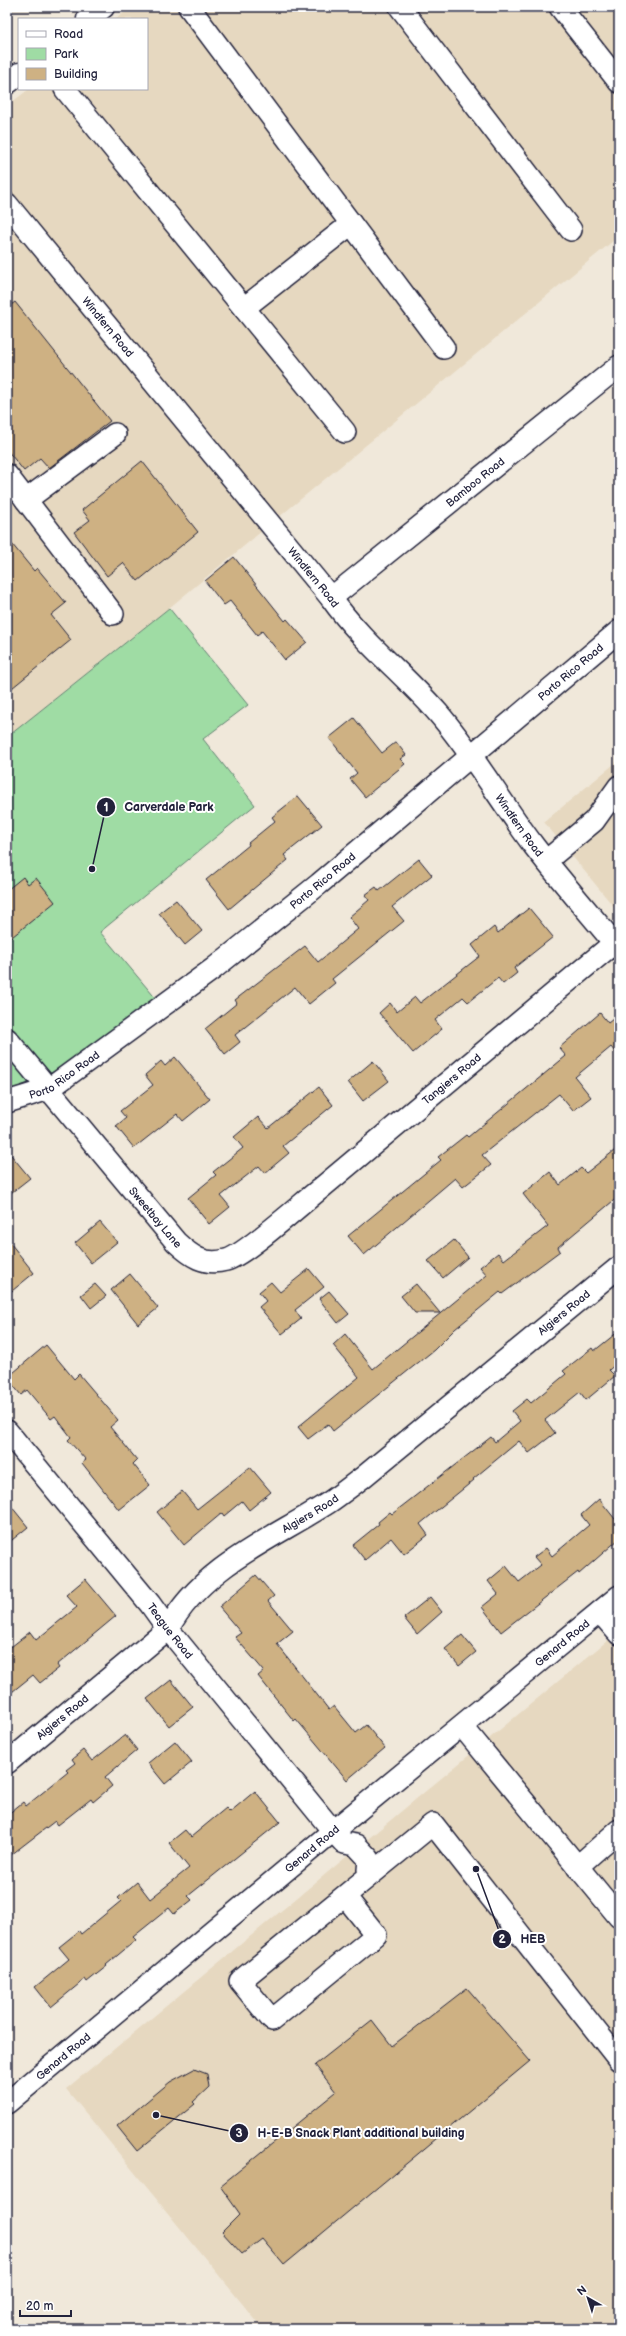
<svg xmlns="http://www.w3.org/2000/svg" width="626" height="2336" font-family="'Balsamiq Sans',sans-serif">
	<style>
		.built { fill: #e6d8c0 }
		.green { fill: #9fdca4; stroke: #607f70 }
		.building { fill: #ceb183; stroke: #22223b }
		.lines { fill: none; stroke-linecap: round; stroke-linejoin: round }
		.minor-casing { stroke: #22223b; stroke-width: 24 }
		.major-casing { stroke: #22223b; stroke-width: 25 }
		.minor { stroke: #fff; stroke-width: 21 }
		.major { stroke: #fff; stroke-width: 22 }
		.labels { text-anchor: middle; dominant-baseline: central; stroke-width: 4; stroke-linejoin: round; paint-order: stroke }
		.street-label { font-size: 11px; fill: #22223b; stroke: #fff }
		.leader { fill: none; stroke: #22223b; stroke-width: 1.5 }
		.callout-dot { fill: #22223b; stroke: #fff; stroke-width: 1.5 }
		.mark-label { font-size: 12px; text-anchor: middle; font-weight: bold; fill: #fff }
		.callout-label { font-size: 12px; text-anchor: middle; font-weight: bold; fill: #22223b; stroke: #fff; stroke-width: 4; stroke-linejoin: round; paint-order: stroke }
	</style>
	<rect width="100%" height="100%" fill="#f0e8da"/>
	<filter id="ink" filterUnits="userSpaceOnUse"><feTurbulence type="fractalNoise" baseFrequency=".025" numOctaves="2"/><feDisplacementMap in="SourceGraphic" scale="8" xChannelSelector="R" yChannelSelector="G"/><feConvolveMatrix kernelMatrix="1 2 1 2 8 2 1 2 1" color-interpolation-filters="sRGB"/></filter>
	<g filter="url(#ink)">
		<path class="built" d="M131,7h488v229l-450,372 -158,126 -4,-5v-623l22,-17h118v-70h-31z
			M619,760v153l-75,-91z
			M619,1631v698h-356l-197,-240z"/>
		<path class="green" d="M169,608l79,97 -45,34 52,66 -155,127 58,69 -96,67 -52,23 -3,-5v-357l4,5z"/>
		<path class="building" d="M15,302l95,119 -61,47 -9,-10 -16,13 -17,-21v-142z
			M142,461l56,71 -60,49 -15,-18 -16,13 -33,-44 16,-12 -8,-10z
			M7,538l27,33 3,-3 29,35 -15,12 20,25 -64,52z
			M234,557l51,64 2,-2 20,23 -22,18 -23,-29 -5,4 -27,-34 -6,4 -19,-24z
			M354,718l28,35 14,-11 10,13 -6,4 5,5 -40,33 -15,-18 7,-6 -28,-35z
			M298,796l24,29 -38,30 4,5 -59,49 -23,-29 43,-35 -1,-2 27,-22 -3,-4z
			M419,859l13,16 -40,32 12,14 -72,58 3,4 -26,21 -14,-17 -60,48 5,7 -15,12 -20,-25 32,-26 -2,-3 70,-54 13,16 40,-33 -9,-12 20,-17 -4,-5 11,-8 3,4z
			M23,877l5,7 8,-6 19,24 -48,39v-51z
			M176,900l26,31 -17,14 -26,-32z
			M529,908l24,29 -39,31 3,5 -14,11 -5,-6 -30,24 -5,-5 -28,23 7,9 -29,24 -34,-40 11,-10 7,9 18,-15 5,6 60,-47 -8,-11 22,-18 4,6z
			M600,1013l8,10 11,-9v43l-8,-10 -36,30 16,20 -18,14 -14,-17 -77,61 9,10 -28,22 -8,-9 -91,77 -16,-19 93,-76 -3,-3 28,-22 2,2 98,-81 -7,-8z
			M175,1057l35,42 -27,22 -6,-7 -43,34 -18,-22 10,-8 -6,-7 33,-26 -8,-10 16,-14 4,5z
			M373,1061l16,20 -26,20 -15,-19z
			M319,1087l14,18 -50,41 6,7 -24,20 -6,-7 -38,30 9,11 -21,17 -21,-26 28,-23 -3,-3 30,-24 -9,-11 24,-20 10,11z
			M619,1147v49l-61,51 2,4 -58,43 -2,-2 -45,37 -21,21 -101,81 -5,-7 -20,15 -10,-12 61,-50 -26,-32 12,-11 28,35 114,-94 -7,-8 18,-14 6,7 44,-34 -25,-32 27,-22 10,13 21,-17 5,5z
			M7,1150l23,28 -23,18z
			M100,1222l17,20 -26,21 -16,-20z
			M7,1239l27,34 -27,22z
			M454,1240l14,17 -25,21 -15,-17z
			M309,1269l15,18 -29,23 6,9 -19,15 -23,-27 7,-6 -7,-9 12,-10 9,10z
			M130,1274l28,34 -20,16 -27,-34z
			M95,1284l11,12 -15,12 -10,-13z
			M416,1284l24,29h-25l-14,-17z
			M329,1291l20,23 -11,9 -19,-24z
			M619,1331v30l-10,9 6,6 -29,24 -6,-8 -35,28 10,13 -26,20 -10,-12 -46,38 1,1 -54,44 8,11 -24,19 -13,-16 -26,22 -12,-15 26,-21 -1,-2 12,-10 2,2 99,-77 4,5 25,-21 -8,-10 15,-12 4,4 35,-29 -3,-3 29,-23 2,3z
			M46,1345l28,34 5,-5 39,46 -8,7 27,33 -4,4 17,21 -31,25 -37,-47 4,-3 -18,-20 3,-3 -16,-21 -4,3 -24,-29 -6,5 -14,-17z
			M250,1467l21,25 -22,18 -7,-9 -18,15 -2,-3 -38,32 -27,-33 25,-21 15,18z
			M599,1499l20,25v15l-40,35 -1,-2 -77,60 -19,-25 16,-13 -10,-13 18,-15 13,16 22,-17 -7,-8 12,-9 6,8 37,-31 -8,-10z
			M7,1501l21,26 -21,17z
			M256,1575l18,21 -6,5 25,30 -16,13 52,66 5,-4 22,27 10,-8 19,23 -38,32 -51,-61 -2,2 -36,-45 6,-5 -29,-34 6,-4 -22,-26z
			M85,1579l31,37 -59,49 2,3 -19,15 -7,-8 -26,21v-46l23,-18 6,8 41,-33 -11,-12z
			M430,1597l12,15 -25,22 -13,-16z
			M462,1635l14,17 -17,14 -14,-17z
			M171,1680l22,27 -24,19 -22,-27z
			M125,1735l12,15 -32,27 7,9 -19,16 -2,-3 -33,26 -3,-4 -48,37v-43l16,-13 3,4 42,-34 -2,-2 9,-7 -3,-4 11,-9 9,11z
			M175,1741l17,21 -27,22 -17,-21z
			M255,1791l25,31 -92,74 4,4 -18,14 -5,-6 -36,29 3,3 -30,25 1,1 -20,16 -2,-3 -34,28 -16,-20 34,-28 -10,-12 20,-16 2,3 40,-33 -3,-3 19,-16 13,17 39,-31 -20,-25 16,-13 6,7 35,-29 4,4z
			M467,1988l63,73 -246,204 -22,-26 -20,15 -20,-22 18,-18 -20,-28 116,-94 -21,-27 57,-45 20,26z
			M194,2069l13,5 2,13 -16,15 2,2 -58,47 -20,-25 53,-44z"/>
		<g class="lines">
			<defs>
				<g id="minor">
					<path d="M189,7l255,341"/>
					<path d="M400,7l171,223"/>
					<path d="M560,7l59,75"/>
					<path d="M65,89l280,343"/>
					<path id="s1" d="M7,204l324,394c31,44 72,75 107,115 36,42 63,89 96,133 27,35 57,69 85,103"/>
					<path d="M244,308l107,-84"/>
					<path d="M7,475l106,139"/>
					<path d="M26,500l89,-66"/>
					<path id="s2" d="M331,598l288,-232"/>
					<path d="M546,861l48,-40 25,-35"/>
					<path id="s3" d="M7,1039l169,203c15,14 28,24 50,18 18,-4 76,-57 94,-71 98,-82 196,-164 294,-246"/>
					<path id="s4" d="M7,1102l42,-13 164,-120 106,-85 300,-253"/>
					<path id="s5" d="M7,1431l143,173 18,25 165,202 11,12 12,2 13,14 -1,11"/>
					<path d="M600,1612l19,22"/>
					<path d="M462,1726l157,191"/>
					<path id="s6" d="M7,1763l161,-134c33,-62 104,-90 160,-126 12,-8 23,-17 34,-25l257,-211"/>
					<path d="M577,1867l42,-37"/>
					<path d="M345,1896l31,39 -104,85 -32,-39 193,-157 186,236"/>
					<path id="s7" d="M7,2103l326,-272 286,-235"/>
				</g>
				<path id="major" d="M88,19l15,-12
					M7,83l12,-9"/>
			</defs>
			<use href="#minor" class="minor-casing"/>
			<use href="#major" class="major-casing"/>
			<use href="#minor" class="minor"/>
			<use href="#major" class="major"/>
		</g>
	</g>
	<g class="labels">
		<g class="street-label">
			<text stroke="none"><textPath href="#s1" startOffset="159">Windfern Road</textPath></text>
			<text stroke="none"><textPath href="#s2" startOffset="185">Bamboo Road</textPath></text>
			<text stroke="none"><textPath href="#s1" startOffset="483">Windfern Road</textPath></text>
			<text stroke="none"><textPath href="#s4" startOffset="712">Porto Rico Road</textPath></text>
			<text stroke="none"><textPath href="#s1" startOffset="806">Windfern Road</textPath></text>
			<text stroke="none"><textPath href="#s4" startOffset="388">Porto Rico Road</textPath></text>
			<text stroke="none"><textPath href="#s4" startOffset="64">Porto Rico Road</textPath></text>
			<text stroke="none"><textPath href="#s3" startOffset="610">Tangiers Road</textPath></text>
			<text stroke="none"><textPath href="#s3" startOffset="232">Sweetbay Lane</textPath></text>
			<text stroke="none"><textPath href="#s6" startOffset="719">Algiers Road</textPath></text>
			<text stroke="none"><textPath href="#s6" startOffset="395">Algiers Road</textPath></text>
			<text stroke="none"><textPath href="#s5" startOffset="258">Teague Road</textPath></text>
			<text stroke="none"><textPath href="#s7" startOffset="721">Genard Road</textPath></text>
			<text stroke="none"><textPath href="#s6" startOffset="72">Algiers Road</textPath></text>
			<text stroke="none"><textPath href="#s7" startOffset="397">Genard Road</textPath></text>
			<text stroke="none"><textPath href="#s7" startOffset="73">Genard Road</textPath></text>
		</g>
	</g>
	<path class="leader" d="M92 869L106 807M476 1869L502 1939M156 2115L239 2133"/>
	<g class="callout-dot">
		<circle cx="92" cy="869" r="4"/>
		<circle cx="476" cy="1869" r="4"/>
		<circle cx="156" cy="2115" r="4"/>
		<circle cx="106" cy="807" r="10"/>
		<circle cx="502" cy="1939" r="10"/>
		<circle cx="239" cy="2133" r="10"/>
	</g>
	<g class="mark-label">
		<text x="106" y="811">1</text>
		<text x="502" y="1943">2</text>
		<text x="239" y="2137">3</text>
	</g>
	<g class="callout-label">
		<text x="169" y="811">Carverdale Park</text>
		<text x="533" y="1943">HEB</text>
		<text x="361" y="2137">H-E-B Snack Plant additional building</text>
	</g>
	<rect width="626" height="2336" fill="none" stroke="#fff" stroke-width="24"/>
	<rect x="12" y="12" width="602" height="2312" fill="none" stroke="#22223b" stroke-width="1.5" filter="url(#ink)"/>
	<rect x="18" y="18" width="130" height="72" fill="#ffffff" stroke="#a7a7b1"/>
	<rect x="26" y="31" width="20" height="6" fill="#ffffff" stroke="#a7a7b1"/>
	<text x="54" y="38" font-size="12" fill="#22223b">Road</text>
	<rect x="26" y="48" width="20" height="12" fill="#9fdca4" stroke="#a7a7b1"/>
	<text x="54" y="58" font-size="12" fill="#22223b">Park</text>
	<rect x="26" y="68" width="20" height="12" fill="#ceb183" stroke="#a7a7b1"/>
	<text x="54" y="78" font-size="12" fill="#22223b">Building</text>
	<g transform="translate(588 2298) rotate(321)" stroke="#ffffff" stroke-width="3" paint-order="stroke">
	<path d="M0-3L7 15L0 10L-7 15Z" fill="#22223b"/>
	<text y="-6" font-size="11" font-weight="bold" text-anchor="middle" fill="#22223b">N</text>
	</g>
	<path d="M20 2310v6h51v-6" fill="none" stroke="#22223b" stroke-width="2"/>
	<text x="26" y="2310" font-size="12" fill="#22223b" stroke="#ffffff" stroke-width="3" paint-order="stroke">20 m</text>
</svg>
